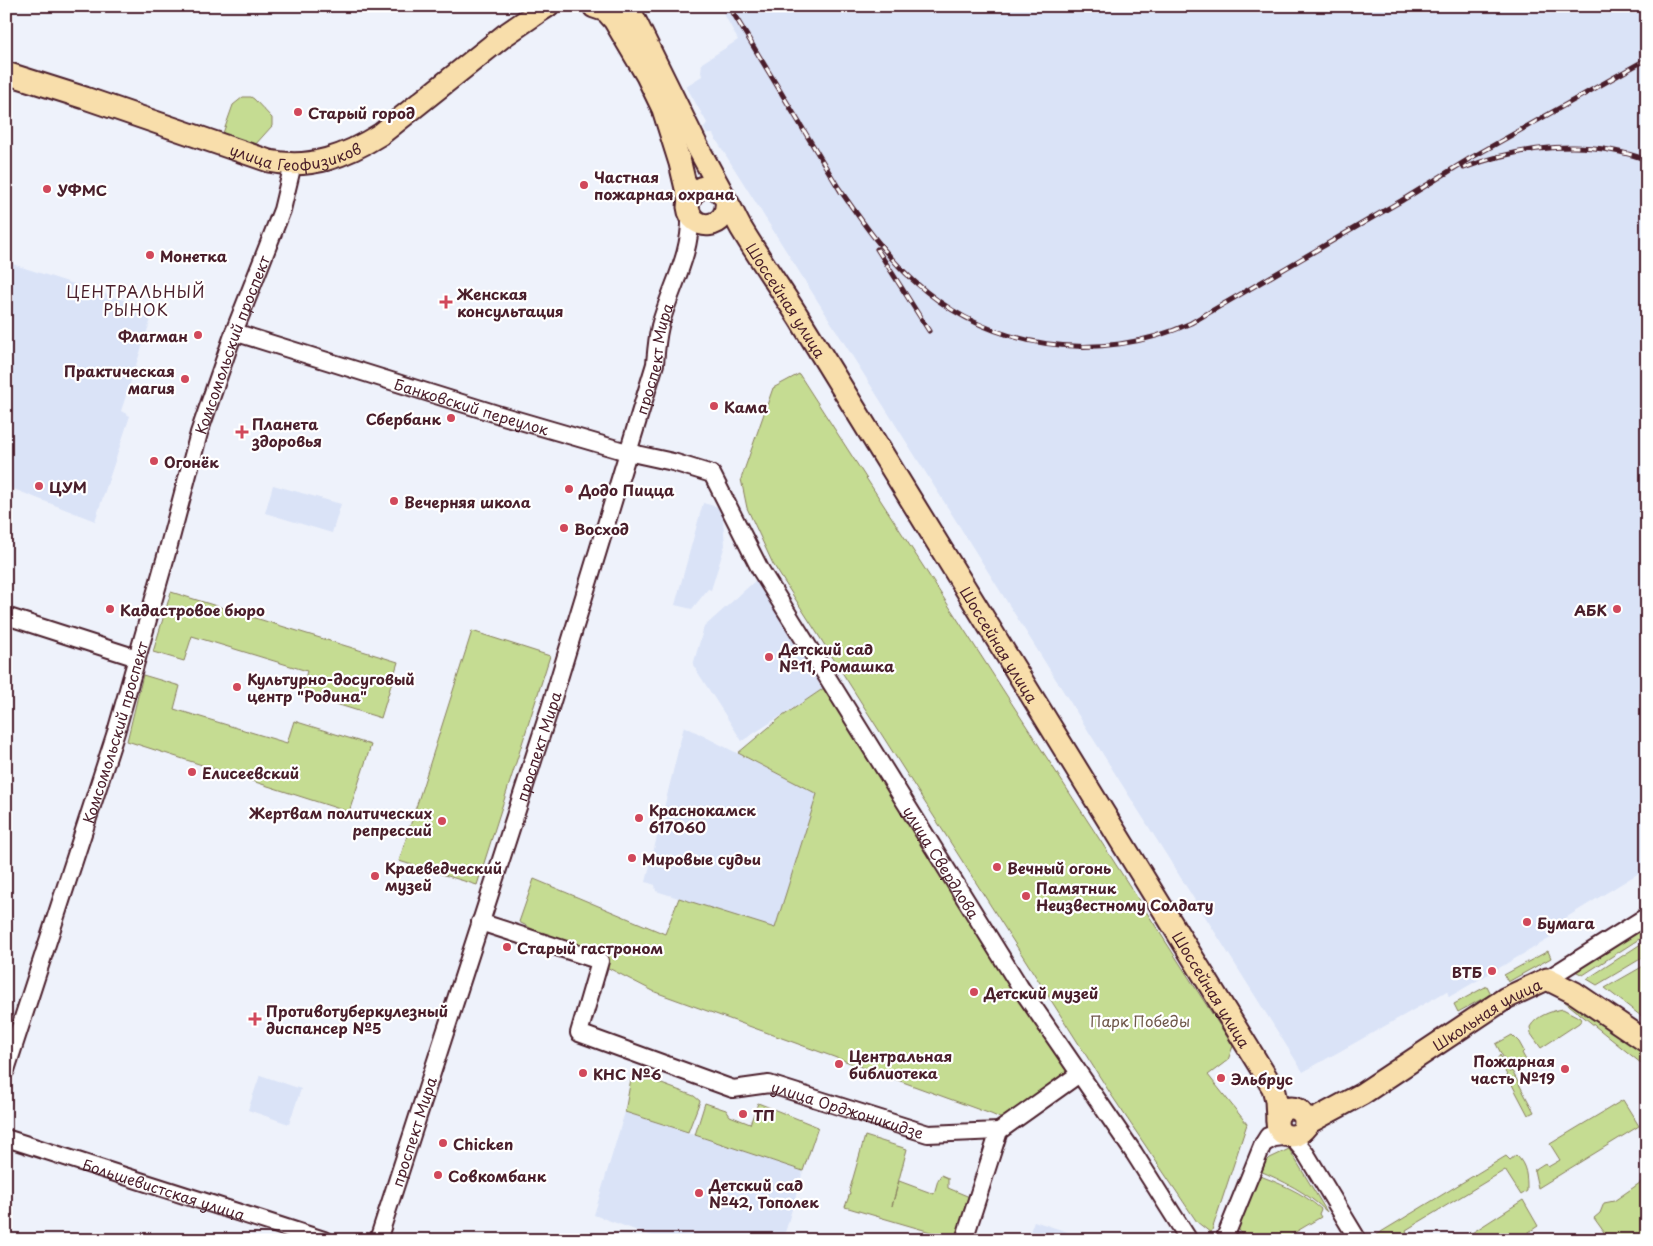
<svg xmlns="http://www.w3.org/2000/svg" width="1653" height="1246" font-family="'Playpen Sans',sans-serif">
	<style>
		.built { fill: #dae3f7 }
		.green { fill: #c5dc92; stroke: #887e5e }
		.lines { fill: none; stroke-linecap: round; stroke-linejoin: round }
		.minor-casing { stroke: #4a1f2b; stroke-width: 20 }
		.major-casing { stroke: #4a1f2b; stroke-width: 25 }
		.minor { stroke: #fff; stroke-width: 16 }
		.major { stroke: #f8deab; stroke-width: 21 }
		.rail-casing { stroke: #4a1f2b; stroke-width: 5 }
		.rail { stroke: #fff; stroke-width: 3; stroke-dasharray: 9; stroke-linecap: butt }
		.poi-dot { fill: #d1495b; stroke: #fff; stroke-width: 2 }
		.labels { text-anchor: middle; dominant-baseline: central; stroke-width: 4.5; stroke-linejoin: round; paint-order: stroke }
		.poi-label { font-size: 15px; font-weight: bold; fill: #4a1f2b; stroke: #fff; text-anchor: start }
		.street-label { font-size: 15px; fill: #4a1f2b; stroke: #fff }
		.park-label { font-size: 15px; fill: #6f584a; stroke: #fff }
		.neighbourhood-label { font-size: 16px; letter-spacing: 1px; fill: #4a1f2b; stroke: #fff }
	</style>
	<rect width="100%" height="100%" fill="#eef2fb"/>
	<filter id="ink" filterUnits="userSpaceOnUse"><feTurbulence type="fractalNoise" baseFrequency=".02" numOctaves="2"/><feDisplacementMap in="SourceGraphic" scale="10" xChannelSelector="R" yChannelSelector="G"/><feConvolveMatrix kernelMatrix="1 2 1 2 8 2 1 2 1" color-interpolation-filters="sRGB"/></filter>
	<g filter="url(#ink)">
		<path class="built" d="M720,6h927v862l-98,60 5,8 -105,61 -2,-6 -144,81 -588,-934 -2,-4h-6l-2,-3 -1,-3 3,-5 -21,-37 16,-10 -1,-4 1,-9 36,-23z
			M6,262l148,48 -33,101 9,5 -35,105 -89,-35z
			M273,485l68,19 -9,29 -67,-20z
			M703,503l19,5 3,37 -14,45 -3,-1 -16,20 -17,-4z
			M756,580l68,108 -82,53 -49,-76 11,-38z
			M684,726l133,68 -42,134 -119,-37 -1,-6 -9,-3z
			M260,1075l41,14 -12,35 -41,-14z
			M625,1112l178,59 -20,69h-120l-69,-25z
			M1034,1221l58,19h-65z"/>
		<path class="green" d="M243,97h8l3,2 18,19v8l-18,20 -32,-10 11,-31z
			M799,374l434,672 -5,14 -20,15 39,49 -36,109 -14,-11 -85,-126 -339,-532 -26,-56 -6,-29 32,-91z
			M171,592l227,70 -17,56 -80,-25 6,-22 -115,-35 -8,25 -31,-9z
			M472,631l78,25 -73,229 -78,-24z
			M143,675l37,11 -6,23 113,34 7,-22 77,24 -22,67 -222,-71z
			M824,688l248,387 -65,46 -16,-7 -336,-122 -136,-70 15,-43 131,55 14,-36 96,30 42,-134 -79,-41 42,-35z
			M1647,920v14l-64,41 -8,-4z
			M1647,940v15l-50,30 -10,-6z
			M1548,951l3,7 -43,24 -4,-7z
			M1647,964v48l-6,4 -36,-28z
			M1487,986l4,8 -33,18 -4,-8z
			M1566,997l81,53v18l-83,-67z
			M1563,1009l19,10 -3,4 -38,25 -10,-14 -1,-7c6,-11 21,-16 33,-18z
			M1512,1035l7,7 5,9 -2,2 4,7 -16,10 -14,-26z
			M1500,1055l9,17 3,-1 22,41 -6,3 -30,-57z
			M632,1073l62,23 6,5 -12,31 -63,-20z
			M1623,1100l16,26 -101,62 -4,-18 11,-7 3,4 12,-7 -10,-16z
			M705,1103l21,7 4,6 20,8 8,-21 60,24 -15,44 -108,-36z
			M865,1136l42,13 -15,57 7,-25 35,13 4,-14 3,-5 7,3v10l24,10 -14,42 -113,-33 5,-14 -1,-1z
			M1289,1149l38,63c-20,-20 -44,-31 -69,-42l12,-12z
			M1516,1155c11,10 11,22 11,36l-6,4 -16,-25 -99,60 4,10h-31l-3,-5 130,-79 4,4z
			M1255,1174c24,9 47,18 66,35l-2,5 2,3 -39,23h-37l-11,-19z
			M1647,1178v62h-25l-5,-4 -4,4h-18l9,-8 -10,-14 6,-5 4,-10 10,-2z
			M1523,1200l15,26 -21,14h-56z"/>
		<g class="lines">
			<defs>
				<g id="minor">
					<path id="s1" d="M234,332l266,83 127,37 46,10 39,12 48,95 260,418 114,166 55,87"/>
					<path d="M6,616l131,42"/>
					<path id="s2" d="M480,922l120,39 -21,72 154,56 36,-5 159,50 71,-3"/>
					<path d="M1547,979l100,-63"/>
					<path id="s3" d="M6,1070l110,-338 52,-183 31,-116 35,-101 48,-122 11,-46"/>
					<path id="s4" d="M6,1138l318,102"/>
					<path d="M1263,1144l11,-6 17,-2 15,18 52,86"/>
					<path id="s5" d="M378,1240l172,-532 105,-344c1,-12 2,-26 5,-38 10,-38 32,-71 30,-112"/>
					<path d="M964,1240l35,-109 80,-57"/>
					<path d="M1224,1240l39,-96 5,-8"/>
				</g>
				<g id="major">
					<path d="M628,6l69,140 26,48"/>
					<path d="M594,7l12,4 8,9 33,56 16,33 17,54 9,38"/>
					<path id="s6" d="M6,73l79,25 184,63c41,9 77,-5 112,-27l124,-99 32,-22 11,-7"/>
					<path id="s7" d="M726,200c4,30 -35,33 -38,7 0,-6 3,-13 8,-16 7,-6 18,-6 24,1 8,7 15,26 21,36 18,30 39,60 58,90l474,770 3,12 1,20"/>
					<circle cx="1291" cy="1122" r="14"/>
					<path id="s8" d="M1303,1130l7,-8 52,-28 144,-96 41,-19 28,14 72,49"/>
				</g>
			</defs>
			<use href="#minor" class="minor-casing"/>
			<use href="#major" class="major-casing"/>
			<use href="#minor" class="minor"/>
			<use href="#major" class="major"/>
			<defs>
				<path id="rail" d="M729,6l112,186
					M1464,168c56,-22 125,-30 183,-8
					M838,187c23,33 46,67 76,94 75,69 186,84 277,42l210,-122 68,-42 178,-100
					M877,249l52,82"/>
			</defs>
			<use href="#rail" class="rail-casing"/>
			<use href="#rail" class="rail"/>
		</g>
	</g>
	<g class="poi-dot">
		<circle cx="298" cy="112" r="5"/>
		<circle cx="584" cy="185" r="5"/>
		<circle cx="47" cy="189" r="5"/>
		<circle cx="150" cy="255" r="5"/>
		<path d="M443.5 294.5h5v5h5v5h-5v5h-5v-5h-5v-5h5z"/>
		<circle cx="198" cy="335" r="5"/>
		<circle cx="185" cy="379" r="5"/>
		<circle cx="714" cy="406" r="5"/>
		<circle cx="451" cy="418" r="5"/>
		<path d="M239.5 424.5h5v5h5v5h-5v5h-5v-5h-5v-5h5z"/>
		<circle cx="154" cy="461" r="5"/>
		<circle cx="39" cy="486" r="5"/>
		<circle cx="569" cy="489" r="5"/>
		<circle cx="394" cy="501" r="5"/>
		<circle cx="564" cy="528" r="5"/>
		<circle cx="110" cy="609" r="5"/>
		<circle cx="1617" cy="609" r="5"/>
		<circle cx="769" cy="657" r="5"/>
		<circle cx="237" cy="687" r="5"/>
		<circle cx="192" cy="772" r="5"/>
		<circle cx="639" cy="818" r="5"/>
		<circle cx="442" cy="821" r="5"/>
		<circle cx="632" cy="858" r="5"/>
		<circle cx="997" cy="867" r="5"/>
		<circle cx="375" cy="876" r="5"/>
		<circle cx="1026" cy="896" r="5"/>
		<circle cx="1527" cy="922" r="5"/>
		<circle cx="507" cy="947" r="5"/>
		<circle cx="1492" cy="971" r="5"/>
		<circle cx="974" cy="992" r="5"/>
		<path d="M252.5 1011.5h5v5h5v5h-5v5h-5v-5h-5v-5h5z"/>
		<circle cx="839" cy="1064" r="5"/>
		<circle cx="1565" cy="1069" r="5"/>
		<circle cx="583" cy="1073" r="5"/>
		<circle cx="1221" cy="1078" r="5"/>
		<circle cx="743" cy="1114" r="5"/>
		<circle cx="443" cy="1143" r="5"/>
		<circle cx="438" cy="1175" r="5"/>
		<circle cx="699" cy="1193" r="5"/>
	</g>
	<g class="labels">
		<g class="poi-label">
			<text x="308" y="112">Старый город</text>
			<text x="594" y="176">Частная<tspan x="594" dy="17">пожарная охрана</tspan></text>
			<text x="57" y="189">УФМС</text>
			<text x="160" y="255">Монетка</text>
			<text x="457" y="293">Женская<tspan x="457" dy="17">консультация</tspan></text>
			<text x="188" y="335" text-anchor="end">Флагман</text>
			<text x="175" y="370" text-anchor="end">Практическая<tspan x="175" dy="17">магия</tspan></text>
			<text x="724" y="406">Кама</text>
			<text x="441" y="418" text-anchor="end">Сбербанк</text>
			<text x="252" y="423">Планета<tspan x="252" dy="17">здоровья</tspan></text>
			<text x="164" y="461">Огонёк</text>
			<text x="49" y="486">ЦУМ</text>
			<text x="579" y="489">Додо Пицца</text>
			<text x="404" y="501">Вечерняя школа</text>
			<text x="574" y="528">Восход</text>
			<text x="120" y="609">Кадастровое бюро</text>
			<text x="1607" y="609" text-anchor="end">АБК</text>
			<text x="779" y="648">Детский сад<tspan x="779" dy="17">№11, Ромашка</tspan></text>
			<text x="247" y="678">Культурно-досуговый<tspan x="247" dy="17">центр "Родина"</tspan></text>
			<text x="202" y="772">Елисеевский</text>
			<text x="649" y="809">Краснокамск<tspan x="649" dy="17">617060</tspan></text>
			<text x="432" y="812" text-anchor="end">Жертвам политических<tspan x="432" dy="17">репрессий</tspan></text>
			<text x="642" y="858">Мировые судьи</text>
			<text x="385" y="867">Краеведческий<tspan x="385" dy="17">музей</tspan></text>
			<text x="1007" y="867">Вечный огонь</text>
			<text x="1036" y="887">Памятник<tspan x="1036" dy="17">Неизвестному Солдату</tspan></text>
			<text x="1537" y="922">Бумага</text>
			<text x="517" y="947">Старый гастроном</text>
			<text x="1482" y="971" text-anchor="end">ВТБ</text>
			<text x="984" y="992">Детский музей</text>
			<text x="266" y="1010">Противотуберкулезный<tspan x="266" dy="17">диспансер №5</tspan></text>
			<text x="849" y="1055">Центральная<tspan x="849" dy="17">библиотека</tspan></text>
			<text x="1555" y="1060" text-anchor="end">Пожарная<tspan x="1555" dy="17">часть №19</tspan></text>
			<text x="593" y="1073">КНС №6</text>
			<text x="1231" y="1078">Эльбрус</text>
			<text x="753" y="1114">ТП</text>
			<text x="453" y="1143">Chicken</text>
			<text x="448" y="1175">Совкомбанк</text>
			<text x="709" y="1184">Детский сад<tspan x="709" dy="17">№42, Тополек</tspan></text>
		</g>
		<g class="street-label">
			<text stroke="none"><textPath href="#s6" startOffset="304">улица Геофизиков</textPath></text>
			<text stroke="none"><textPath href="#s7" startOffset="236">Шоссейная улица</textPath></text>
			<text stroke="none"><textPath href="#s3" startOffset="760">Комсомольский проспект</textPath></text>
			<text stroke="none"><textPath href="#s5" startOffset="924">проспект Мира</textPath></text>
			<text stroke="none"><textPath href="#s1" startOffset="249">Банковский переулок</textPath></text>
			<text stroke="none"><textPath href="#s7" startOffset="641">Шоссейная улица</textPath></text>
			<text stroke="none"><textPath href="#s3" startOffset="355">Комсомольский проспект</textPath></text>
			<text stroke="none"><textPath href="#s5" startOffset="519">проспект Мира</textPath></text>
			<text stroke="none"><textPath href="#s1" startOffset="950">улица Свердлова</textPath></text>
			<text stroke="none"><textPath href="#s7" startOffset="1046">Шоссейная улица</textPath></text>
			<text stroke="none"><textPath href="#s8" startOffset="218">Школьная улица</textPath></text>
			<text stroke="none"><textPath href="#s2" startOffset="484">улица Орджоникидзе</textPath></text>
			<text stroke="none"><textPath href="#s5" startOffset="114">проспект Мира</textPath></text>
			<text stroke="none"><textPath href="#s4" startOffset="166">Большевистская улица</textPath></text>
		</g>
		<g class="park-label">
			<text x="1140" y="1020">Парк Победы</text>
		</g>
		<g class="neighbourhood-label">
			<text x="136" y="291">ЦЕНТРАЛЬНЫЙ<tspan x="136" dy="18">РЫНОК</tspan></text>
		</g>
	</g>
	<rect width="1653" height="1246" fill="none" stroke="#fff" stroke-width="25"/>
	<rect x="12" y="12" width="1628" height="1221" fill="none" stroke="#4a1f2b" stroke-width="2" filter="url(#ink)"/>
</svg>
